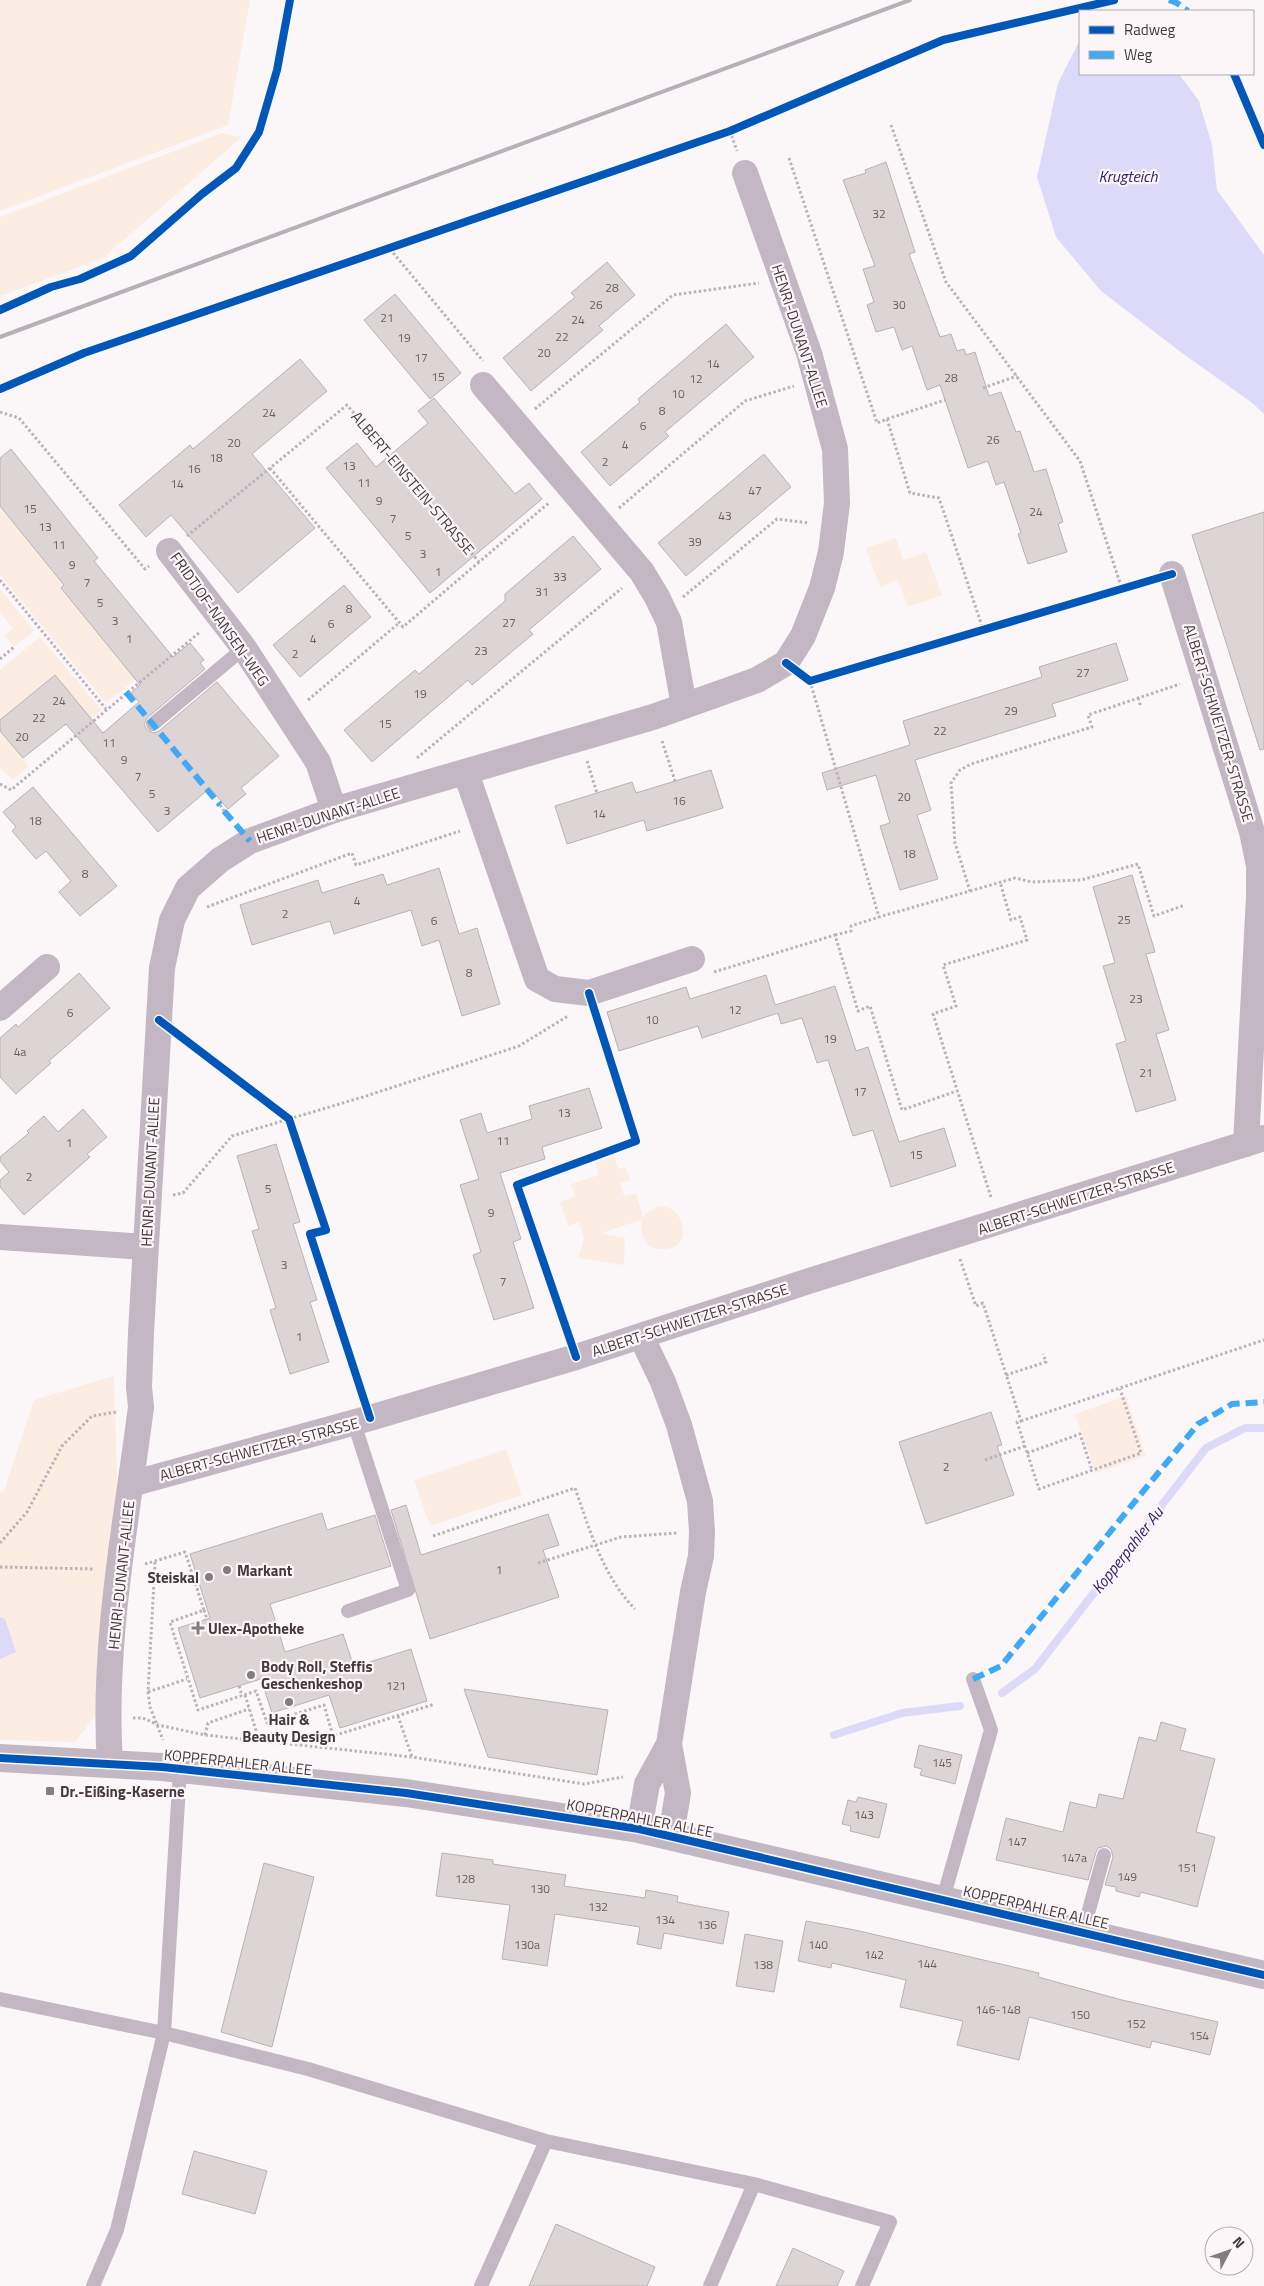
<svg xmlns="http://www.w3.org/2000/svg" width="1264" height="2286" font-family="'Titillium Web',sans-serif">
	<style>
		.green { fill: #fbede2 }
		.water { fill: #dddaf9 }
		.lines { fill: none; stroke-linecap: round; stroke-linejoin: round }
		.stream { stroke: #dddaf9; stroke-width: 8 }
		.building { fill: #dcd4d5; stroke: #b9b2b2 }
		.path { stroke: #bab3bb; stroke-width: 3; stroke-dasharray: 2.5 2.5; stroke-linecap: butt }
		.service { stroke: #c2b7c3; stroke-width: 14 }
		.minor { stroke: #c2b7c3; stroke-width: 26 }
		.tertiary { stroke: #c2b7c3; stroke-width: 28 }
		.rail { stroke: #b7b0b8; stroke-width: 4 }
		.quiet { stroke: #3fa9f5; stroke-width: 6; stroke-dasharray: 12 6; stroke-linecap: butt }
		.cycleway-casing { stroke: #fcf6f8; stroke-width: 11 }
		.cycleway { stroke: #0057b8; stroke-width: 8 }
		.poi-dot { fill: #847c7f; stroke: #fcf6f8; stroke-width: 2 }
		.labels { text-anchor: middle; dominant-baseline: central; stroke-width: 4.5; stroke-linejoin: round; paint-order: stroke }
		.number-label { font-size: 12px; fill: #6a6063 }
		.street-label { font-size: 15px; fill: #44393d; stroke: #fcf6f8 }
		.poi-label { font-size: 15px; font-weight: bold; fill: #44393d; stroke: #fcf6f8; text-anchor: start }
		.water-label { font-size: 16px; font-style: italic; fill: #32216f; stroke: #fcf6f8 }
	</style>
	<rect width="100%" height="100%" fill="#fbf7f9"/>
	<path class="green" d="M0,0h250l-22,125 -228,86z
		M222,133l20,4 -139,121 -103,38v-79z
		M0,506l64,79 -3,4 64,77 28,-1 -47,38 -106,-128z
		M896,538l7,22 23,-8 16,43 -34,12 -10,-27 -18,7 -14,-39z
		M0,589l34,42 -20,16 -9,-12 8,-7 -13,-15z
		M40,637l62,73 -12,9 -36,-44 -54,45v-50z
		M0,731l29,35 -16,14 -13,-12z
		M614,1156l4,13 8,-2 4,13 -10,3 4,13 12,-3 7,24c32,-35 59,29 23,32 -20,2 -26,-12 -25,-29l-40,13 24,5 -1,27 -46,-7 6,-19 -5,-17 -11,4 -8,-24 15,-6 -4,-12 28,-9 -4,-12z
		M114,1376l3,100 -19,236 -23,30 -75,-2v-248l4,-1 30,-91z
		M1126,1396l20,60 -50,17 -21,-59z
		M506,1449l16,46 -92,31 -16,-46z"/>
	<path class="water" d="M1080,40v34h99l20,27 13,44 5,45 47,65v159l-13,-12 -69,-49 -81,-62 -45,-54 -19,-60 21,-94z
		M0,1617l5,2 11,33 -16,7z"/>
	<g class="lines">
		<path class="stream" d="M1002,1693l33,-24 171,-221 39,-20h19
			M834,1735l68,-22 58,-7"/>
	</g>
	<path class="building" d="M886,162l29,90 -6,2 31,83 11,-3 6,17 7,-2 2,6 9,-3 14,44 12,-4 15,40 4,-1 14,41 12,-3 17,53 -5,2 9,28 -39,12 -10,-30 3,-1 -17,-51 -8,3 -8,-24 -20,7 -28,-83 -13,5 -15,-44 -10,4 -8,-23 -18,5 -9,-27 7,-3 -11,-33 12,-3 -32,-86 23,-7 -1,-3z
		M607,262l28,33 -36,31 4,4 -72,61 -28,-33 72,-61 -4,-4z
		M395,294l66,79 -31,26 -66,-79z
		M726,324l28,33 -89,75 4,4 -59,50 -29,-34 59,-50 -2,-3z
		M300,359l27,32 -75,63 63,74 -77,65 -67,-78 -25,22 -27,-32 71,-60 3,4z
		M434,398l81,96 14,-11 13,16 -112,94 -104,-125 31,-25 19,24 52,-44 -10,-12z
		M11,449l87,109 -4,3 79,96 17,-14 14,17 -4,3 5,6 -58,49 -3,7 3,5 7,3 5,-2 58,-49 62,74 -38,32 5,6 -18,15 -18,-21 -52,44 -92,-108 -43,34 -23,-27v-11l55,-45 48,58 36,-31 -8,-9 9,-8 -79,-97 3,-3 -64,-79v-48z
		M764,454l27,33 -105,89 -28,-33z
		M1264,512v237l-4,1 -68,-215z
		M573,536l28,33 -72,61 4,4 -61,51 -4,-5 -96,82 -28,-32 71,-60 4,4 86,-73v-7z
		M344,585l27,32 -71,60 -27,-32z
		M1116,643l12,37 -76,24 4,12 -141,44 16,50 -14,5 21,64 -38,11 -20,-64 10,-3 -14,-48 -49,15 -5,-17 88,-28 -7,-24 139,-44 -3,-10z
		M711,770l12,38 -76,23 -3,-11 -77,24 -12,-38 77,-24 4,11z
		M33,787l84,99 -37,30 -21,-24 12,-11 -25,-30 -10,8 -24,-28 4,-4 -13,-15z
		M439,868l20,66 18,-6 23,76 -38,12 -23,-76 -17,6 -11,-36 -77,24 -4,-13 -78,24 -12,-40 78,-25 4,13 61,-19 4,11z
		M1132,875l23,77 -9,2 23,76 -13,4 20,66 -40,12 -20,-68 10,-3 -23,-75 12,-3 -22,-76z
		M79,973l31,35 -61,53 2,2 -35,31 -16,-17v-39l16,-14 2,3z
		M766,975l9,30 60,-19 21,65 12,-4 31,95 45,-14 12,38 -65,21 -18,-57 -20,6 -25,-76 -11,3 -15,-45 -21,6 -3,-11 -76,25 -4,-12 -79,25 -12,-39 79,-25 4,12z
		M589,1088l13,40 -60,19 3,12 -45,14 21,66 -8,3 21,66 -40,12 -21,-65 8,-3 -21,-67 19,-6 -19,-59 21,-7 6,20 45,-14 -3,-13z
		M83,1109l24,28 -20,17 3,3 -66,58 -24,-28v-7l9,-8 -9,-11v-4l29,-24 -2,-2 17,-15 14,16z
		M276,1144l24,78 -7,2 24,76 -7,2 19,60 -39,12 -20,-64 6,-2 -24,-77 7,-2 -22,-73z
		M991,1412l11,33 -5,1 17,49 -88,29 -27,-82z
		M406,1505l15,50 127,-41 11,31 -16,5 16,47 -129,42 -39,-129z
		M322,1513l5,17 48,-15 16,51 -121,38 15,48 58,-18 11,33 57,-18 16,52 -87,27 -11,-33 -57,18 -11,-34 -61,19 -22,-70 32,-10 -20,-64z
		M464,1689l144,21 -11,65 -109,-18z
		M1161,1722l25,7 -6,21 35,9 -19,73 19,5 -18,70 -56,-15 -2,5 -23,-6v-4l-11,-2 8,-28 -2,-8 -5,-3 -8,2 -2,4 -8,28 -92,-20 10,-42 57,14 7,-30 26,6 3,-14 24,5 16,-62 17,4z
		M919,1745l43,10 -7,29 -35,-9 2,-6 -8,-2z
		M858,1797l29,7 -8,34 -29,-7 1,-5 -9,-2 6,-24 8,2z
		M442,1853l51,7v4l73,11 -2,11 81,12 1,-8 32,6 -1,6 52,10 -6,32 -59,-11 -3,16 -24,-5 3,-17 -85,-13 -8,52 -45,-7 8,-54 -74,-9z
		M264,1863l50,14 -42,170 -51,-15z
		M806,1921l49,9 184,43 -1,4 84,23 96,22 -8,33 -58,-14 -2,7 -121,-31 -10,43 -62,-15 6,-24 -63,-14 6,-27 -74,-17 -1,5 -33,-7z
		M745,1934l38,7 -9,51 -38,-6z
		M194,2151l73,20 -12,43 -73,-20z
		M556,2224l99,43 -8,19h-118z
		M793,2248l51,23 -7,15h-61z"/>
	<g class="lines">
		<path class="path" d="M891,125l55,157 134,179 42,128
			M730,131l7,20
			M789,158l88,265 10,-4 23,74 29,5 44,131
			M390,249l93,112
			M983,388l34,-12
			M535,409l138,-114 86,-12
			M0,412l19,6 126,151 4,-3
			M887,419l58,-19
			M270,468l133,159 76,-65
			M619,508l126,-107 49,-15
			M187,536l160,-131 132,157 71,-60
			M0,580l106,129
			M683,597l94,-78 32,4
			M0,659l14,-12
			M810,681l69,236 91,-26 -15,-48 -4,-60 9,-13 11,-6 121,-37 -4,-12 92,-31
			M1138,698l3,9
			M308,700l91,-77
			M662,741l13,40
			M417,758l205,-170
			M587,761l10,32
			M0,784l11,6 189,-158
			M220,805l4,6
			M970,891l45,-13 17,4 49,-2 57,-16 16,52 31,-11
			M207,907l145,-54 4,12 104,-34
			M835,935l16,-4v-5l28,-9
			M714,972l121,-37 23,76 12,-5 32,104 55,-19
			M173,1195l10,-2 49,-57 131,-39 156,-51 49,-30
			M991,1197l-58,-183 23,-8 -13,-41 84,-25 -7,-23 -9,3 -11,-38
			M960,1259l16,47 7,-3 38,118 -4,1 22,67 102,-36 -21,-64
			M1006,1375l40,-13 -3,-8
			M1021,1421l243,-81
			M1027,1453l53,-19 12,36
			M985,1460l40,-14
			M433,1536l142,-48c15,43 28,88 60,121
			M0,1543l27,-31 35,-66 30,-30 24,-4
			M155,1562l-7,130 2,15 13,33
			M538,1563l83,-26 56,-4
			M145,1564l40,-12 19,58 -34,12 28,88 58,-19 11,32 57,-18 9,31 102,-32
			M0,1567l94,2
			M204,1610l3,9
			M239,1686l3,10
			M148,1692l39,-13
			M245,1695l14,45
			M398,1716l14,41
			M133,1718h10l15,7 47,10 207,22 172,27 39,-7
			M205,1735l3,-12 41,-14"/>
		<path class="service" d="M153,724l91,-76
			M348,1611l60,-21 -54,-167
			M943,1899l48,-169 -18,-51
			M1083,1932l21,-77
			M0,1999l164,34 144,36 238,72 208,43 136,38 -28,64
			M93,2286l24,-56 47,-197 16,-264
			M481,2286l65,-145
			M710,2286l44,-102"/>
		<path class="minor" d="M483,385l159,187 15,25 12,25 15,84
			M169,551l75,97 74,114 16,48
			M1172,574l80,258 7,34v31l-13,247
			M466,773l71,206 18,10 34,4 103,-34
			M0,1008l47,-41
			M0,1237l145,10
			M131,1484l239,-66 206,-61 233,-76 455,-143
			M669,1744l9,49 -7,42
			M110,1764c-8,-118 16,-240 31,-357l-2,-20 2,-55 21,-364 10,-48 16,-32 32,-28 30,-19 84,-31 319,-93 104,-37 29,-17 17,-27 19,-48 9,-36 6,-49 -2,-54 -26,-96 -64,-180
			M639,1829l8,-45 22,-40 24,-152 8,-36 1,-24 -2,-31 -21,-76 -16,-43 -22,-46"/>
		<path class="tertiary" d="M0,1758l162,9 244,26 233,36 625,146"/>
		<path class="rail" d="M0,337l910,-337"/>
		<path class="quiet" d="M1169,0l8,3 11,8
			M126,692l94,113
			M224,811l26,30
			M973,1679l28,-13 197,-242 34,-20 32,-2"/>
		<defs>
			<path id="cycleway" d="M1234,74l30,71
				M0,310l51,-23 29,-8 51,-23 71,-62 34,-26 23,-36 18,-62 13,-70
				M0,389l84,-36 646,-222 213,-91 171,-40
				M786,663l24,18 362,-107
				M159,1020l130,99 37,111 -16,4 60,184
				M576,1357l-59,-172 119,-44 -47,-148
				M0,1758l162,9 244,26 233,36 625,146"/>
		</defs>
		<use href="#cycleway" class="cycleway-casing"/>
		<use href="#cycleway" class="cycleway"/>
	</g>
	<g class="poi-dot">
		<circle cx="227" cy="1570" r="5"/>
		<circle cx="209" cy="1577" r="5"/>
		<path d="M195.5 1620.5h5v5h5v5h-5v5h-5v-5h-5v-5h5z"/>
		<circle cx="251" cy="1675" r="5"/>
		<circle cx="289" cy="1702" r="5"/>
		<rect x="45" y="1786" width="10" height="10" rx="2.5"/>
	</g>
	<g class="labels">
		<g class="number-label">
			<text x="879" y="213">32</text>
			<text x="612" y="287">28</text>
			<text x="596" y="304">26</text>
			<text x="899" y="304">30</text>
			<text x="387" y="317">21</text>
			<text x="578" y="319">24</text>
			<text x="562" y="336">22</text>
			<text x="404" y="337">19</text>
			<text x="544" y="352">20</text>
			<text x="421" y="357">17</text>
			<text x="713" y="363">14</text>
			<text x="438" y="376">15</text>
			<text x="951" y="377">28</text>
			<text x="696" y="378">12</text>
			<text x="678" y="393">10</text>
			<text x="662" y="410">8</text>
			<text x="269" y="412">24</text>
			<text x="643" y="425">6</text>
			<text x="993" y="439">26</text>
			<text x="234" y="442">20</text>
			<text x="625" y="444">4</text>
			<text x="216" y="457">18</text>
			<text x="605" y="461">2</text>
			<text x="349" y="465">13</text>
			<text x="194" y="468">16</text>
			<text x="364" y="482">11</text>
			<text x="177" y="483">14</text>
			<text x="755" y="490">47</text>
			<text x="379" y="500">9</text>
			<text x="30" y="508">15</text>
			<text x="1036" y="511">24</text>
			<text x="725" y="515">43</text>
			<text x="393" y="518">7</text>
			<text x="45" y="526">13</text>
			<text x="408" y="535">5</text>
			<text x="695" y="541">39</text>
			<text x="59" y="544">11</text>
			<text x="423" y="553">3</text>
			<text x="72" y="564">9</text>
			<text x="438" y="571">1</text>
			<text x="560" y="576">33</text>
			<text x="87" y="582">7</text>
			<text x="542" y="591">31</text>
			<text x="100" y="602">5</text>
			<text x="349" y="608">8</text>
			<text x="115" y="620">3</text>
			<text x="509" y="622">27</text>
			<text x="331" y="623">6</text>
			<text x="129" y="638">1</text>
			<text x="313" y="638">4</text>
			<text x="481" y="650">23</text>
			<text x="295" y="653">2</text>
			<text x="1083" y="672">27</text>
			<text x="420" y="693">19</text>
			<text x="59" y="700">24</text>
			<text x="1011" y="710">29</text>
			<text x="39" y="717">22</text>
			<text x="385" y="723">15</text>
			<text x="940" y="730">22</text>
			<text x="22" y="736">20</text>
			<text x="109" y="742">11</text>
			<text x="124" y="759">9</text>
			<text x="138" y="776">7</text>
			<text x="152" y="793">5</text>
			<text x="904" y="796">20</text>
			<text x="679" y="800">16</text>
			<text x="167" y="810">3</text>
			<text x="599" y="813">14</text>
			<text x="35" y="820">18</text>
			<text x="909" y="853">18</text>
			<text x="85" y="873">8</text>
			<text x="357" y="900">4</text>
			<text x="285" y="913">2</text>
			<text x="1124" y="919">25</text>
			<text x="434" y="920">6</text>
			<text x="469" y="972">8</text>
			<text x="1136" y="998">23</text>
			<text x="735" y="1009">12</text>
			<text x="70" y="1012">6</text>
			<text x="652" y="1019">10</text>
			<text x="830" y="1038">19</text>
			<text x="20" y="1051">4a</text>
			<text x="1146" y="1072">21</text>
			<text x="860" y="1091">17</text>
			<text x="564" y="1112">13</text>
			<text x="503" y="1140">11</text>
			<text x="69" y="1142">1</text>
			<text x="916" y="1154">15</text>
			<text x="29" y="1176">2</text>
			<text x="268" y="1188">5</text>
			<text x="491" y="1212">9</text>
			<text x="284" y="1264">3</text>
			<text x="503" y="1281">7</text>
			<text x="299" y="1336">1</text>
			<text x="946" y="1466">2</text>
			<text x="499" y="1569">1</text>
			<text x="396" y="1685">121</text>
			<text x="942" y="1762">145</text>
			<text x="864" y="1814">143</text>
			<text x="1017" y="1841">147</text>
			<text x="1074" y="1857">147a</text>
			<text x="1187" y="1867">151</text>
			<text x="1127" y="1876">149</text>
			<text x="465" y="1878">128</text>
			<text x="540" y="1888">130</text>
			<text x="598" y="1906">132</text>
			<text x="665" y="1919">134</text>
			<text x="707" y="1924">136</text>
			<text x="527" y="1944">130a</text>
			<text x="818" y="1944">140</text>
			<text x="874" y="1954">142</text>
			<text x="927" y="1963">144</text>
			<text x="763" y="1964">138</text>
			<text x="998" y="2009">146-148</text>
			<text x="1080" y="2014">150</text>
			<text x="1136" y="2023">152</text>
			<text x="1199" y="2035">154</text>
		</g>
		<g class="street-label">
			<text transform="translate(800 336) rotate(72)">HENRI-DUNANT-ALLEE</text>
			<text transform="translate(413 483) rotate(50)">ALBERT-EINSTEIN-STRASSE</text>
			<text transform="translate(220 619) rotate(55)">FRIDTJOF-NANSEN-WEG</text>
			<text transform="translate(1219 723) rotate(73)">ALBERT-SCHWEITZER-STRASSE</text>
			<text transform="translate(328 815) rotate(-18)">HENRI-DUNANT-ALLEE</text>
			<text transform="translate(150 1172) rotate(-87)">HENRI-DUNANT-ALLEE</text>
			<text transform="translate(1076 1198) rotate(-18)">ALBERT-SCHWEITZER-STRASSE</text>
			<text transform="translate(690 1320) rotate(-18)">ALBERT-SCHWEITZER-STRASSE</text>
			<text transform="translate(259 1449) rotate(-15)">ALBERT-SCHWEITZER-STRASSE</text>
			<text transform="translate(121 1575) rotate(-84)">HENRI-DUNANT-ALLEE</text>
			<text transform="translate(238 1762) rotate(6)">KOPPERPAHLER ALLEE</text>
			<text transform="translate(640 1818) rotate(11)">KOPPERPAHLER ALLEE</text>
			<text transform="translate(1036 1907) rotate(13)">KOPPERPAHLER ALLEE</text>
		</g>
		<g class="poi-label">
			<text x="237" y="1570">Markant</text>
			<text x="199" y="1577" text-anchor="end">Steiskal</text>
			<text x="208" y="1628">Ulex-Apotheke</text>
			<text x="261" y="1666">Body Roll, Steffis<tspan x="261" dy="17">Geschenkeshop</tspan></text>
			<text x="289" y="1719" text-anchor="middle">Hair &amp;<tspan x="289" dy="17">Beauty Design</tspan></text>
			<text x="60" y="1791">Dr.-Eißing-Kaserne</text>
		</g>
		<g class="water-label">
			<text x="1128" y="176">Krugteich</text>
			<text transform="translate(1127 1550) rotate(-52)">Kopperpahler Au</text>
		</g>
	</g>
	<rect x="1079" y="10" width="175" height="65" fill="#fcf6f8" stroke="#b2aaad"/>
	<rect x="1089" y="26" width="25" height="8" fill="#0057b8" stroke="#b2aaad"/>
	<text x="1124" y="35" font-size="15" fill="#44393d">Radweg</text>
	<rect x="1089" y="51" width="25" height="8" fill="#3fa9f5" stroke="#b2aaad"/>
	<text x="1124" y="60" font-size="15" fill="#44393d">Weg</text>
	<g transform="translate(1229 2251) rotate(49)"><circle r="24" fill="#fcf6f8" stroke="#b2aaad"/>
	<path d="M0-4L9 19L0 12L-9 19Z" fill="#847c7f"/>
	<text y="-8" font-size="14" font-weight="bold" text-anchor="middle" fill="#44393d">N</text>
	</g>
</svg>
